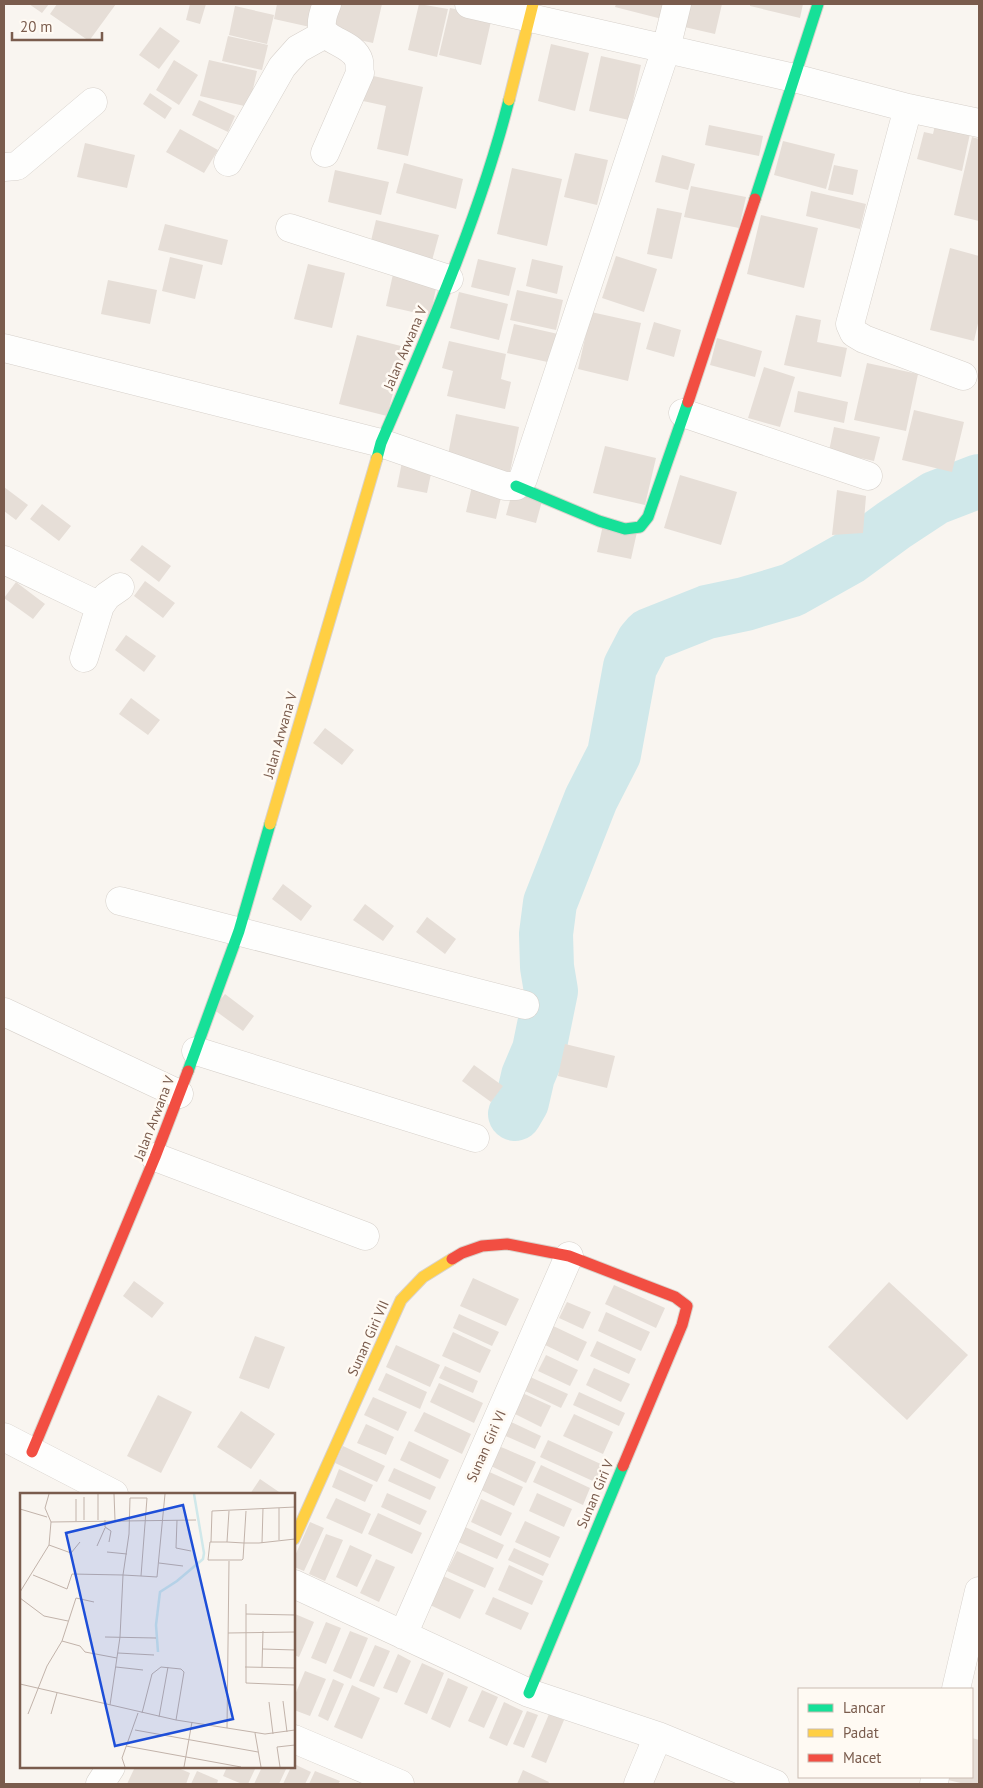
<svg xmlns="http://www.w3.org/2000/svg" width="983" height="1788" font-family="'PT Sans',sans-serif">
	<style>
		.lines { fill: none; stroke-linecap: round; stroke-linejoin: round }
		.river { stroke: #d0e8ea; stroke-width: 54 }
		.building { fill: #e6ded7 }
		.street-casing { stroke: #d7d1cb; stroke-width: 29 }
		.fast-casing { stroke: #d9d2cb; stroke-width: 13 }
		.slow-casing { stroke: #d9d2cb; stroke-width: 13 }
		.jam-casing { stroke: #d9d2cb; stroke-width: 13 }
		.street { stroke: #fefefd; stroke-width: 28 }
		.fast { stroke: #16e098; stroke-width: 11 }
		.slow { stroke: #ffcf43; stroke-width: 11 }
		.jam { stroke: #f24e42; stroke-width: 11 }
		.labels { text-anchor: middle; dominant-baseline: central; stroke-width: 5; stroke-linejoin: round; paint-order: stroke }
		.street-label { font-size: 14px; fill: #7a5c4d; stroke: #fffaf3 }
		.inset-river { fill: none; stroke: #d0e8ea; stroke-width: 2.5 }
		.inset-road { fill: none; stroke: #c2b3aa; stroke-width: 1 }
		.view { fill: #1d4ed8; fill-opacity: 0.15; stroke: #1d4ed8; stroke-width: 2.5 }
		.inset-edge { fill: none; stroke: #7a5c4d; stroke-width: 2.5 }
	</style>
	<rect width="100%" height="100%" fill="#f9f5f0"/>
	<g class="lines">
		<path class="river" d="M515,1114l7,-12 6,-26 11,-26 12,-59 -4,-24 -1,-33 4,-31 41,-104 23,-45 16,-87 13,-25 6,-7 58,-23 38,-8 47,-14 57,-32 45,-33 41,-27 44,-17"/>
	</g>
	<path class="building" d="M29,4h20l-7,9z
		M57,4h59l-27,37 -39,-27z
		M190,4h16l-6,20 -14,-4z
		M277,4h47l-5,25 -45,-10z
		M334,4h48l-9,39 -46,-10z
		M419,4l29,5 -11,48 -29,-7z
		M616,4h54l-4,16 -51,-13z
		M685,4h37l-7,30 -35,-8z
		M750,4h53l-3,14 -50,-12z
		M235,6l39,9 -7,29 -38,-9z
		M450,8l42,9 -11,48 -42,-10z
		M160,27l20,14 -21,28 -20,-14z
		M228,36l40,9 -6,25 -40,-9z
		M551,44l38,9 -14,58 -37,-10z
		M601,56l40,9 -12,55 -40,-9z
		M174,60l24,15 -19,30 -23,-15z
		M209,60l48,11 -8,36 -49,-11z
		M369,75l54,12 -15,69 -31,-7 9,-43 -23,-5z
		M150,93l22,15 -7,11 -22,-15z
		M199,100l36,16 -7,16 -36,-17z
		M936,121l35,8 -9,42 -45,-12 7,-27 9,2z
		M709,125l54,11 -4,20 -54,-11z
		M180,129l38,21 -14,23 -38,-21z
		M972,137l7,2v82l-25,-6z
		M783,141l52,13 -9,35 -52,-14z
		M85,143l50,12 -8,33 -50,-11z
		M575,153l33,7 -11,45 -33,-8z
		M662,155l33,9 -7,26 -33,-8z
		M404,163l59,16 -7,30 -60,-16z
		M834,165l24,5 -5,25 -25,-5z
		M512,168l50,11 -15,67 -50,-12z
		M335,170l54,12 -8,33 -53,-13z
		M691,186l55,11 -7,31 -55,-11z
		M811,191l55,13 -6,25 -54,-13z
		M657,208l25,5 -10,46 -25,-5z
		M761,215l57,13 -14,60 -57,-14z
		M376,220l63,15 -8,29 -62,-15z
		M165,224l63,16 -6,25 -64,-15z
		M950,248l29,8v63l-5,22 -44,-11z
		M616,256l41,13 -13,43 -42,-14z
		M170,257l33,8 -8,34 -33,-8z
		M478,259l38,9 -7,28 -38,-9z
		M532,259l31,7 -6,28 -31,-8z
		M308,264l37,9 -13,55 -38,-9z
		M393,274l44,10 -7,32 -44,-10z
		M108,280l49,10 -7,34 -49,-10z
		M517,290l46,10 -7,30 -46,-10z
		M459,292l49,12 -9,36 -49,-12z
		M591,312l50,11 -13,58 -50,-12z
		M796,315l25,5 -4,22 30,6 -6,29 -57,-12z
		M654,322l27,8 -7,27 -28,-8z
		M514,324l44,10 -6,29 -45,-10z
		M357,335l48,12 -18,69 -48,-12z
		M717,338l45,13 -7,26 -45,-12z
		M449,341l57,13 -5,25 10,3 -6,27 -58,-13 6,-25 -11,-3z
		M867,363l51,11 -12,57 -52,-11z
		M764,367l31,10 -15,50 -32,-9z
		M798,391l50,11 -4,21 -50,-11z
		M914,410l50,12 -12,50 -50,-12z
		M456,414l63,13 -9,45 -63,-12z
		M834,427l46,10 -6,24 -45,-10z
		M605,446l51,12 -11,47 -52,-12z
		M402,462l30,7 -5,24 -30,-6z
		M680,475l57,17 -16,53 -57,-17z
		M473,482l30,7 -7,30 -30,-7z
		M4,487l24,18 -12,15 -12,-9z
		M837,490l29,6 -3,37 -31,2z
		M512,493l30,8 -6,22 -30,-8z
		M42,504l29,22 -12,15 -29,-22z
		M603,525l34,7 -6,27 -34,-7z
		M142,545l29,21 -12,16 -29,-22z
		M145,581l30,22 -12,15 -29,-22z
		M16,582l29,22 -12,15 -29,-21z
		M126,635l30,21 -12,16 -29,-22z
		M131,698l29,22 -12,15 -29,-21z
		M325,728l29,22 -12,15 -29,-22z
		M283,884l29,22 -11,15 -29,-22z
		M365,904l29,22 -11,15 -30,-21z
		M427,917l29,22 -11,15 -29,-22z
		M225,994l29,22 -11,15 -30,-22z
		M565,1044l50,12 -8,32 -49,-12z
		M474,1065l29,21 -12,16 -29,-21z
		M473,1278l46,21 -13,27 -46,-20z
		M134,1281l30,22 -12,15 -29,-22z
		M889,1282l79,73 -61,65 -79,-73z
		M614,1285l51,23 -9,20 -51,-24z
		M567,1302l24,10 -8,17 -24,-11z
		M606,1312l44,20 -9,19 -43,-20z
		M459,1314l40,18 -7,14 -39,-18z
		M549,1324l38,18 -9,19 -37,-18z
		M453,1332l38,18 -11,23 -38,-17z
		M255,1336l30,11 -16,42 -30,-11z
		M597,1341l39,18 -7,15 -39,-18z
		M396,1345l44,20 -10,22 -44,-20z
		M546,1355l32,15 -8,16 -32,-15z
		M445,1366l33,15 -5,12 -34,-15z
		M594,1368l36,16 -9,18 -35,-17z
		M386,1373l41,19 -7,17 -42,-19z
		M528,1376l40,18 -7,14 -40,-19z
		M439,1383l44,20 -9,20 -44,-21z
		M518,1391l33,15 -10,21 -32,-16z
		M579,1392l46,21 -6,13 -46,-21z
		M158,1395l34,17 -31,61 -34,-17z
		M373,1397l34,15 -9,19 -34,-16z
		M241,1411l34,23 -24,35 -34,-22z
		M424,1412l47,22 -9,20 -48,-23z
		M574,1414l39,18 -10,22 -40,-18z
		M505,1419l36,17 -6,13 -36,-16z
		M366,1424l28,13 -8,18 -29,-12z
		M548,1440l55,25 -8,17 -55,-25z
		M409,1441l40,19 -9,19 -40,-19z
		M343,1446l42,20 -8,16 -42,-19z
		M501,1447l35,15 -10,21 -35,-17z
		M541,1465l49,23 -7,17 -50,-23z
		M394,1468l42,19 -6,13 -42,-19z
		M339,1469l34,16 -8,17 -33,-15z
		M485,1470l38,17 -9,19 -37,-18z
		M260,1479l22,15h-32z
		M387,1493l40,18 -7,14 -39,-18z
		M537,1493l35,16 -8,18 -35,-16z
		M336,1498l35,16 -9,20 -36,-16z
		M481,1499l31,14 -11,23 -30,-14z
		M378,1513l44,20 -10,21 -44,-20z
		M525,1521l35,16 -10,21 -35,-16z
		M310,1522l14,6 -20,43 -10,-4v-9z
		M463,1526l41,19 -7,14 -41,-18z
		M326,1534l17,6 -18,41 -16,-7z
		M350,1545l22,10 -15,32 -21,-10z
		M514,1548l35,16 -6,12 -35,-16z
		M457,1551l37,17 -9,20 -38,-17z
		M376,1559l19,8 -16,35 -19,-9z
		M509,1565l34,16 -11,24 -34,-15z
		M441,1575l33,15 -14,29 -32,-15z
		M493,1597l36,16 -8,17 -36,-16z
		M295,1614l19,8 -15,35 -5,-2z
		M326,1622l15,6 -15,36 -15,-6z
		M350,1631l18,7 -17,41 -18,-8z
		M375,1645l15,6 -16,36 -15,-6z
		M398,1654l13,7 -14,32 -14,-5z
		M422,1663l22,10 -17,41 -23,-10z
		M305,1671l21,8 -16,37 -16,-6v-13z
		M448,1678l20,9 -18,41 -19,-9z
		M333,1679l11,5 -16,37 -10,-5z
		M352,1685l28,13 -18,41 -28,-12z
		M482,1690l16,7 -14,31 -16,-7z
		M504,1702l19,9 -16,35 -18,-8z
		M527,1711l11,4 -14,33 -11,-4z
		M549,1714l15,6 -18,43 -15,-6z
		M972,1738l7,2v44h-14l-17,-4v-3h24z
		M294,1764l17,8 -6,12h-22l8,-17h3z
		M135,1767h41l14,6 -4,11h-59z
		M227,1767h29l-8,17h-6l-19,-8z
		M262,1767h25l-8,17h-25z
		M523,1770l26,12 -1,2h-31z
		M197,1771l21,9 -1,4h-26z
		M315,1771l25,10 -2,3h-29z"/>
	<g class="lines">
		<defs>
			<path id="street" d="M469,4l325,74 114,30 71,15
				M908,108l-58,216 4,9 10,6 99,37
				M325,153l35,-80c-1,-3 0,-8 -1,-12 -5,-18 -34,-19 -37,-34 -1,-7 2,-16 5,-23
				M228,162l54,-95 16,-18 27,-15
				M4,167l13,-1 76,-64
				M290,228l159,51
				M4,348l377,95 124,43h11l7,-7 143,-430 11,-45
				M683,413l185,63
				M4,560l96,46
				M84,658l16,-52 7,-10 13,-9
				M120,901l405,104
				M4,1012l175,82
				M196,1051l279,87
				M155,1157l210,79
				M4,1437l110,57
				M294,1584l235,109 129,43 117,48
				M403,1635l166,-379
				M956,1689l23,-98
				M294,1739l106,45
				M100,1784l11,-17
				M638,1784l20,-48
				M934,1784l1,-7"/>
			<path id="fast" d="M755,199l63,-195
				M377,458l4,-15c48,-112 98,-225 128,-343
				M516,486l83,35 26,8 15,-2 8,-10 40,-115
				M188,1071l51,-140 31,-107
				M529,1693l94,-227"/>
			<path id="slow" d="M509,100l24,-96
				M270,824l107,-366
				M294,1539l107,-239 22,-23 29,-18"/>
			<path id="jam" d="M688,402l67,-203
				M452,1259l10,-6 20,-7 25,-2 62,12 106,41 12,9 -5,19 -59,141
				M32,1452l123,-295 33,-86"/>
		</defs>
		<use href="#street" class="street-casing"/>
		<use href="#fast" class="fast-casing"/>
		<use href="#slow" class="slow-casing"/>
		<use href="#jam" class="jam-casing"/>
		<use href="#street" class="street"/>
		<use href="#fast" class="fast"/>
		<use href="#slow" class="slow"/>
		<use href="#jam" class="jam"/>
	</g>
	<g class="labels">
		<g class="street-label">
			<text transform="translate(405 348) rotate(-67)">Jalan Arwana V</text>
			<text transform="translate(280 735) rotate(-74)">Jalan Arwana V</text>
			<text transform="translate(154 1118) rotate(-69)">Jalan Arwana V</text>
			<text transform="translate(368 1338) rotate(-66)">Sunan Giri VII</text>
			<text transform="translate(486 1446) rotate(-66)">Sunan Giri VI</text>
			<text transform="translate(595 1494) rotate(-67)">Sunan Giri V</text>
		</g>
	</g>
	<g transform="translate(20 1493)">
		<rect width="275" height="275" fill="#f9f5f0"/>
		<path class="inset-river" d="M138,159l-2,-27 4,-33 17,-11 26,-22 1,-6 -10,-59"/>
		<path class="inset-road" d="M78,1v26M94,1l1,26M64,4v23M56,6v22M0,16l27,8M226,18l-3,48 -1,1h-34l2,-18h17l17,1h15l36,-4M85,27v7l6,4 -2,11M157,27l-1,28 15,3M31,29l145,-2M259,47v-32M191,49l1,-31 83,-4M207,49l2,-31M242,50l1,-35M29,52l22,8 9,-11M77,53l8,-18M87,59l20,2M139,70l24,3M13,82l34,14 5,-15 51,1 18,1 6,-78h-17l-1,36 -6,41 -3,62 -10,68M121,83l16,1 8,-83M0,99l29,-47 2,-23 -6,-14 4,-14M0,105l24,18 24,5M226,111v79l49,2M226,121l49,1M208,140l67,-1M85,144l51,1M42,148l18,5 5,6 32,6M243,156l32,1M98,160l36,2M96,174l27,3M225,174l50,1M242,174l1,-36M0,191l156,36 89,14 30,-4M263,208l4,31M249,209l4,32M122,220l10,-39 9,-7 20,2 3,3 -8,48M8,221l19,-48 15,-25 14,-43 18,4M31,221l6,-21M139,224l9,-50M207,235l2,-167M115,237l123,22M235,240l6,34M106,253l115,21M105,274l-3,-9 16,-45M164,274l8,-45M260,274l-3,-20 18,-2"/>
		<path class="view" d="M163,12l50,214 -118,27 -49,-213z"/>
		<rect width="275" height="275" class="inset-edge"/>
	</g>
	<rect width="983" height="1788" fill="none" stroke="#7a5c4d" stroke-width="10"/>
	<rect x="798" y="1688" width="175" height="90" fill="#fffaf3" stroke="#cabbb1"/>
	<rect x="808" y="1704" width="25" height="8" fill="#16e098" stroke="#cabbb1"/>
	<text x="843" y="1713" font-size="15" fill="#7a5c4d">Lancar</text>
	<rect x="808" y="1729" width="25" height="8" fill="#ffcf43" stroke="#cabbb1"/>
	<text x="843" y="1738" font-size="15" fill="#7a5c4d">Padat</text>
	<rect x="808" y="1754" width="25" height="8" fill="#f24e42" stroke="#cabbb1"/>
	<text x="843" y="1763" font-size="15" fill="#7a5c4d">Macet</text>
	<path d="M12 32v8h90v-8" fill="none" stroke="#7a5c4d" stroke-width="2.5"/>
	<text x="20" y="32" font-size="15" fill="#7a5c4d" stroke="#fffaf3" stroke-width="4" paint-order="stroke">20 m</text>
</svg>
